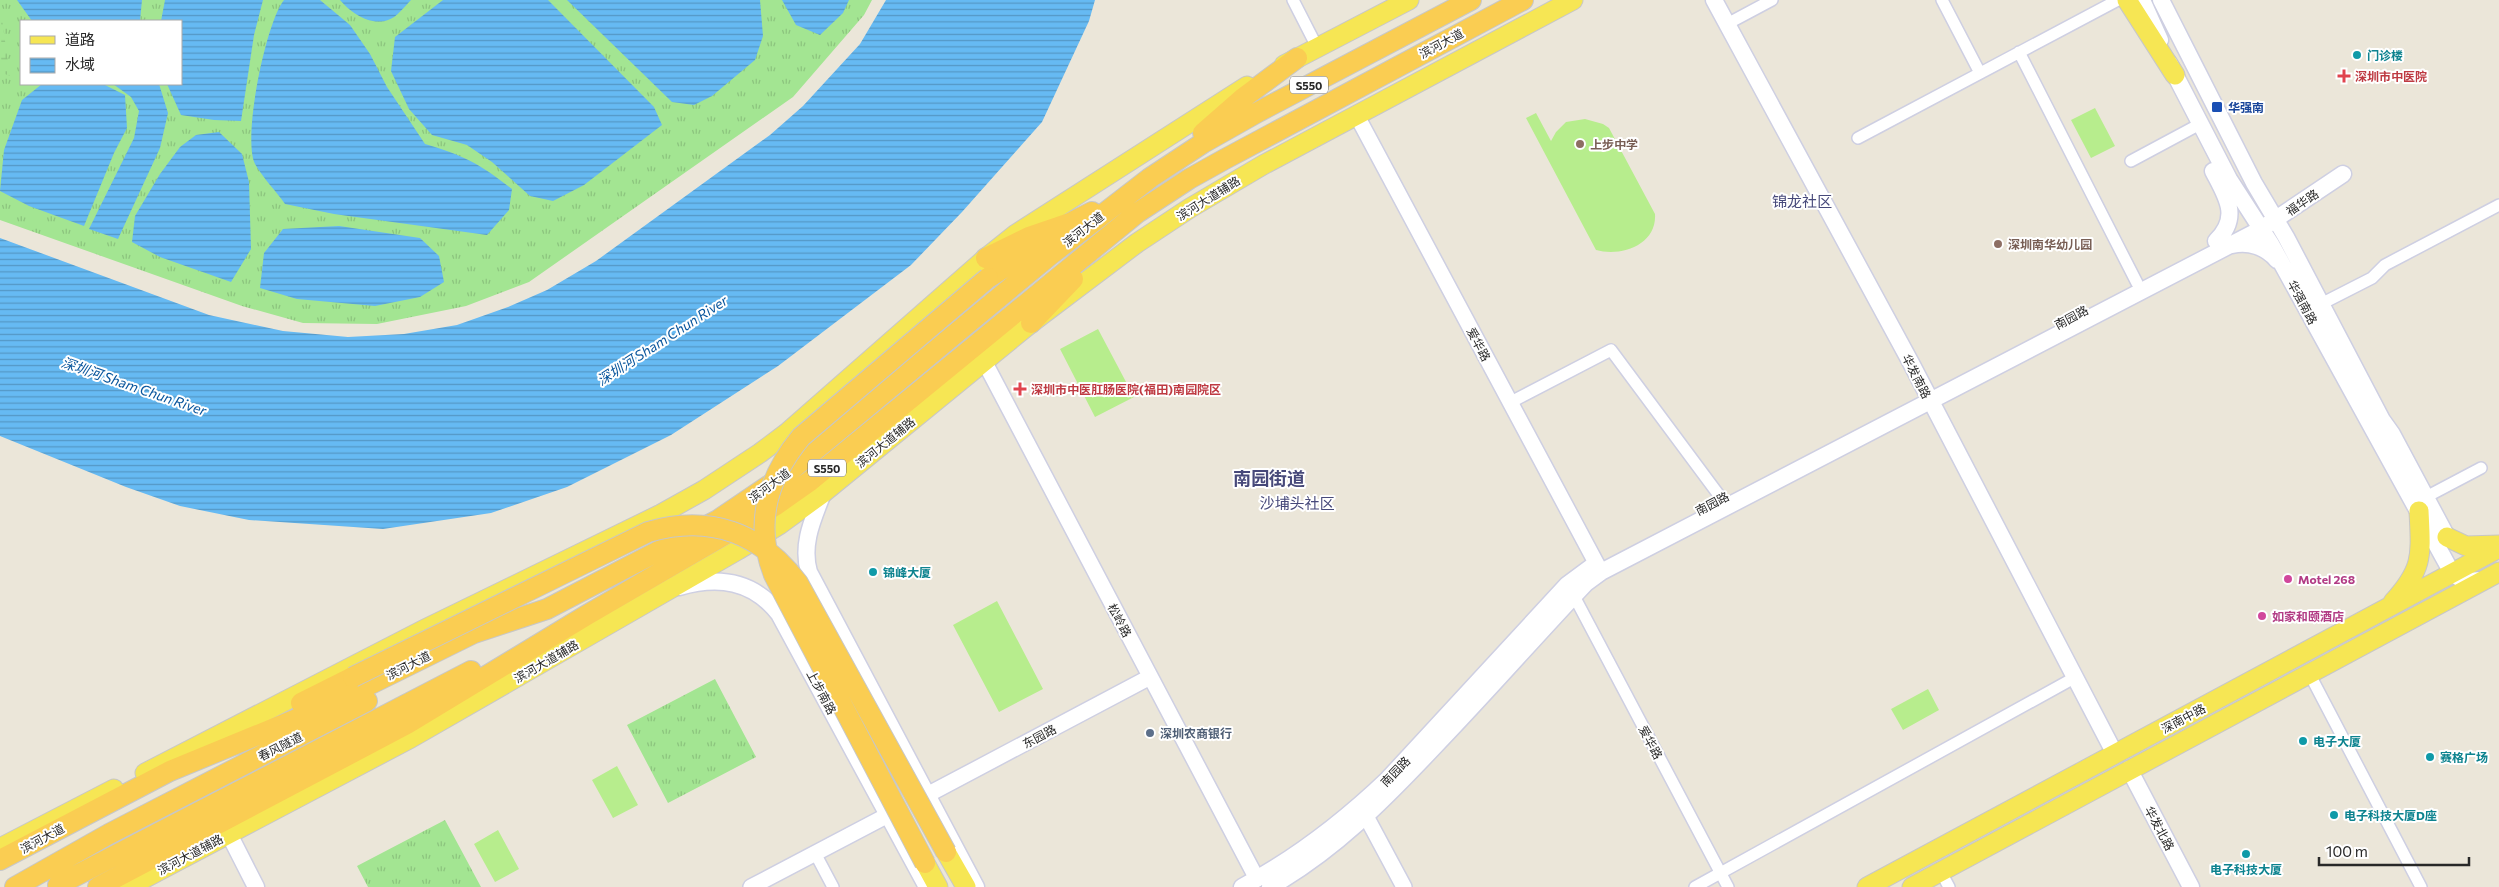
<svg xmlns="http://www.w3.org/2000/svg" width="2499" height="887" font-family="Commissioner,'Noto Sans SC',sans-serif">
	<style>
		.grass { fill: url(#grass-tufts); fill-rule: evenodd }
		.wetland { fill: url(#wetland-marsh) }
		.pitch { fill: #b7ed8d }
		.water { fill: url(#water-rules) }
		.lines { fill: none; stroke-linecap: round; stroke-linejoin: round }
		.minor-casing { stroke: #cecfe2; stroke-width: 14 }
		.tertiary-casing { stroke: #cecfe2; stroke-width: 18 }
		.secondary-casing { stroke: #cecfe2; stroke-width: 19 }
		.primary-casing { stroke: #c7c7c7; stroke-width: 21 }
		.trunk-casing { stroke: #c7c7c7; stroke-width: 22 }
		.minor { stroke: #fff; stroke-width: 11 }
		.tertiary { stroke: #fff; stroke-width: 15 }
		.secondary { stroke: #fff; stroke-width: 16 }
		.primary { stroke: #f6e654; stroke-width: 19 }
		.trunk { stroke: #facd52; stroke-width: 20 }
		.trunk-bridge-casing { stroke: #c7c7c7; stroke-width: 22; stroke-linecap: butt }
		.trunk-bridge { stroke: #facd52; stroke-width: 20 }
		.culture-dot { fill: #0f9aa8; stroke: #fff; stroke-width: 2 }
		.health-dot { fill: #e0444e; stroke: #fff; stroke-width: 2 }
		.transit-dot { fill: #1a4fb4; stroke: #fff; stroke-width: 2 }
		.education-dot { fill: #8d6e63; stroke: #fff; stroke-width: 2 }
		.hotel-dot { fill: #d1479c; stroke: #fff; stroke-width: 2 }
		.service-dot { fill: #5c6f8a; stroke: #fff; stroke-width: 2 }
		.labels { text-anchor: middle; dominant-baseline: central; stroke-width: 4; stroke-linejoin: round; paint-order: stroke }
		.shield { fill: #fff; stroke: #686868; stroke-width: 1 }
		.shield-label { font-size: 11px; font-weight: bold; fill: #282828 }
		.street-label { font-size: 12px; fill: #282828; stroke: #fff }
		.culture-label { font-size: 12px; font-weight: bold; fill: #0d838f; stroke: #fff; text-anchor: start }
		.health-label { font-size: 12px; font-weight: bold; fill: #be3a42; stroke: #fff; text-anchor: start }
		.transit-label { font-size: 12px; font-weight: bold; fill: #164399; stroke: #fff; text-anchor: start }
		.education-label { font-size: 12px; font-weight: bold; fill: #785e54; stroke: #fff; text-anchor: start }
		.hotel-label { font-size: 12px; font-weight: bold; fill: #b23c85; stroke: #fff; text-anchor: start }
		.service-label { font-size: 12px; font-weight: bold; fill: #4e5e75; stroke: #fff; text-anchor: start }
		.water-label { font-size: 14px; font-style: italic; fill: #08559c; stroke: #fff }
		.quarter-label { font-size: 15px; fill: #47497a; stroke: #fff }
		.district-label { font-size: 18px; font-weight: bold; fill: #47497a; stroke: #fff }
	</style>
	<defs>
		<pattern id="grass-tufts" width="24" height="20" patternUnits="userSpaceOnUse" patternTransform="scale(1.25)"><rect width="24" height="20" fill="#a3e592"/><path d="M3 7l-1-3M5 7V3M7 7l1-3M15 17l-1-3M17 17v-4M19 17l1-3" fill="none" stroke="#8cc47e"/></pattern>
		<pattern id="wetland-marsh" width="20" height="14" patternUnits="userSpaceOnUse" patternTransform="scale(1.25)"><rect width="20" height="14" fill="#a3e592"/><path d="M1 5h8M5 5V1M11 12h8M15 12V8" fill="none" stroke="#8cc47e"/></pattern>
		<pattern id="water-rules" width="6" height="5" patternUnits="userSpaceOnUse" patternTransform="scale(1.25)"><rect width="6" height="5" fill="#66baf3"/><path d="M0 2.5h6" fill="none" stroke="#5497c5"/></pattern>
	</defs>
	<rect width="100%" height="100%" fill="#ebe6d9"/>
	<path class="grass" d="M0,0h872l-8,15 -71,82 -264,185 -63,24 -89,18 -74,-1 -61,-17 -242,-86zM21,21h160v63h-160z
		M715,679l41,78 -88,46 -41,-78z
		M445,820l36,67h-113l-11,-21z"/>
	<path class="wetland" d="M0,5l10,71 -10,-4z"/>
	<path class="pitch" d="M2095,108l20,38 -24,12 -20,-38z
		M1536,113l15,28 5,-9 10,-10 19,-3 18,5 6,4 46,86c2,31 -34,43 -59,36l-70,-132z
		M1098,329l36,68 -39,20 -35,-68z
		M997,601l46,88 -44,23 -46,-87z
		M1928,689l11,21 -36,20 -12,-21z
		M617,766l21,39 -25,13 -21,-38z
		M498,830l21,39 -24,13 -21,-38z"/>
	<path class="water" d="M17,0h125l-2,21h-108z
		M165,0h98l-9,35 -13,86 -27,-1 -33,-5 -14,-31h14v-63h-20z
		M284,0h36l30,25 20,29 17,33 38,57c38,11 55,20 87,45l-3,21 -22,25 -153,-21 -49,-10c-9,-13 -22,-26 -30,-40 -13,-26 11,-142 29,-164z
		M340,0h71c-6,6 -15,18 -23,20 -18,6 -37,-7 -48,-20z
		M443,0h105l106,107 8,18 -78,60 -31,16 -23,-5 -38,-34 -25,-17 -35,-10 -23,-26 -18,-38 4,-34z
		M567,0h193l3,36 -8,24 -43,36 -18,9 -22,-3z
		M782,0h67l-6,13 -23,22 -24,-10z
		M886,0h209l-6,21 -47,101 -80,90 -51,53 -133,101 -107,69 -104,52 -76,26 -108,16 -134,-9 -69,-14 -54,-19 -126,-51v-198l209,77 74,16 65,6 56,-3 53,-9 51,-18 39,-17 49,-29 174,-126 33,-29 57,-62z
		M42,84h61l22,11 2,33 -13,25 -30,73 -55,-20 -29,-15 4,-41 18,-50z
		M113,84h46l9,29 -8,35 -42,91 -29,-10 45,-91 5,-27 -8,-14z
		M219,132l23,22 7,28 2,67 -20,33 -71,-25 -28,-15 3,-26 25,-42 20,-27 16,-12z
		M339,226l81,12 19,18 5,26 -24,15 -45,9 -78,-7 -37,-11 4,-35 19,-24z"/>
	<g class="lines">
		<defs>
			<path id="minor" d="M1293,0l24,47
				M1942,0l38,73
				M1727,24l45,-24
				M2019,52l118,231
				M1858,138l260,-138
				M2131,161l69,-37
				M2321,304l51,-26 13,-13 114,-60
				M1511,402l100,-52 116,156
				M2426,497l55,-29
				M1574,596l154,291
				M2309,673l112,214
				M815,853l18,34
				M1941,872l8,15
				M1695,887l379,-209"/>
			<path id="tertiary" d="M1357,116l244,456
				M984,361l273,518
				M927,795l223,-118
				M1360,805l44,82
				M751,887l137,-72"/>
			<path id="secondary" d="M1714,0l197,363 204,391
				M2142,0l18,40
				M2161,0l93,183 32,54 96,183 10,14 55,103
				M2169,63l60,116 42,65 181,329 12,8 19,-1
				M2213,171c13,25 28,46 3,70
				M2232,245c17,-4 34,2 45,15
				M823,493c-10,26 -22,51 -14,79l167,315
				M679,587c39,-11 74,-7 100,27l148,273
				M2129,769l62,118
				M229,834l27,53
				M1242,887c54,-29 101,-65 146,-108l179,-194 27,-20
				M1270,887c64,-36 114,-87 164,-140 52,-54 101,-110 152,-164l15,-11 660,-343 82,-55"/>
			<path id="primary" d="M2127,0l48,75
				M1284,65l125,-65
				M2447,537l19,9 33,-1
				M2393,602c31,-34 28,-47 26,-91
				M145,773l280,-144 236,-115 43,-24 56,-37 28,-21 198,-174 30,-24 231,-148
				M0,848l114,-59
				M946,852l20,35
				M925,863l13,24
				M128,887l283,-149 327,-188 41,-25 44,-32 208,-170 106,-80 53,-35 73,-43 310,-165
				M1867,887l632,-339
				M1912,887l587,-315"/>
			<path id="trunk" d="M1203,133l40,-35 54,-40
				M986,258l43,-21 41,-14 22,-11
				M988,278l65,-42
				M1031,323l42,-44
				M301,703l52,-26
				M0,860l170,-89 146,-60 158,-78 73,-24 171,-89 68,-46 263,-218 101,-78 53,-35 55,-31 213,-112
				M58,885l413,-214
				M15,887l94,-53 258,-133
				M98,887l309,-163 180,-109 189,-110 34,-24 327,-268 52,-34 36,-20 298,-159"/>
		</defs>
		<use href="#minor" class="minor-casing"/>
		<use href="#tertiary" class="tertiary-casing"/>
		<use href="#secondary" class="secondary-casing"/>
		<use href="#primary" class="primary-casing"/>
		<use href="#trunk" class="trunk-casing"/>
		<use href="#minor" class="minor"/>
		<use href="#tertiary" class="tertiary"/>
		<use href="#secondary" class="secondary"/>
		<use href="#primary" class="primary"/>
		<use href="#trunk" class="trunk"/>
		<defs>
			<path id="trunk-bridge" d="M353,677l295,-145c61,-18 112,0 150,51l148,269
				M925,863l-151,-288c-20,-50 -7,-97 27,-138l187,-159"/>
		</defs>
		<use href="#trunk-bridge" class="trunk-bridge-casing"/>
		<use href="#trunk-bridge" class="trunk-bridge"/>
	</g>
	<g class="culture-dot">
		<circle cx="2357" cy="55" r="5"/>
		<circle cx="873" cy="572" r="5"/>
		<circle cx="2303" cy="741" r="5"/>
		<circle cx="2430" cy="757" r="5"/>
		<circle cx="2334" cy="815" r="5"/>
		<circle cx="2246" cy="854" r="5"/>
	</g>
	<g class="health-dot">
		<path d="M2341.5 68.5h5v5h5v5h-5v5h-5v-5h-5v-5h5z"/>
		<path d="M1017.5 381.5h5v5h5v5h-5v5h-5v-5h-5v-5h5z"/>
	</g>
	<rect class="transit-dot" x="2211" y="101" width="12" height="12" rx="2.5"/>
	<g class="education-dot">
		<circle cx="1580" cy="144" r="5"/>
		<circle cx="1998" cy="244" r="5"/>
	</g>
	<g class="hotel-dot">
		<circle cx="2288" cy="579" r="5"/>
		<circle cx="2262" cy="616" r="5"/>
	</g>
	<circle class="service-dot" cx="1150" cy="733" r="5"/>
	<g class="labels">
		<g class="shield">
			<rect x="1290" y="76.5" width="38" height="17" rx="4"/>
			<rect x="808" y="459.5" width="38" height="17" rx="4"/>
		</g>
		<g class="shield-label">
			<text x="1309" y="85">S550</text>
			<text x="827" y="468">S550</text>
		</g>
		<g class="street-label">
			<text transform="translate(1441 43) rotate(-28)">滨河大道</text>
			<text transform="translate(1208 198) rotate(-32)">滨河大道辅路</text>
			<text transform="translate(2302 202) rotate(-34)">福华路</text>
			<text transform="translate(1083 229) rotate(-38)">滨河大道</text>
			<text transform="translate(2303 302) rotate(62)">华强南路</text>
			<text transform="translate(2071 317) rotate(-28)">南园路</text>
			<text transform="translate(1479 344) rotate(62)">爱华路</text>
			<text transform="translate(1917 376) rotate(63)">华发南路</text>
			<text transform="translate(885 442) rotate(-39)">滨河大道辅路</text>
			<text transform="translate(769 485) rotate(-36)">滨河大道</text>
			<text transform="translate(1712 503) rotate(-27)">南园路</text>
			<text transform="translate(1120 620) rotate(62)">松岭路</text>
			<text transform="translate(546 661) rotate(-30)">滨河大道辅路</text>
			<text transform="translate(408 665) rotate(-27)">滨河大道</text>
			<text transform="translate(822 692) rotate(62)">上步南路</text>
			<text transform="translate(2183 718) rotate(-28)">深南中路</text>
			<text transform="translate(1039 736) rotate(-28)">东园路</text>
			<text transform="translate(1651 742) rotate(62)">爱华路</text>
			<text transform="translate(280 746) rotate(-27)">春风隧道</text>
			<text transform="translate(1395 771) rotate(-46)">南园路</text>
			<text transform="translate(2160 828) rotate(62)">华发北路</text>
			<text transform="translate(42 838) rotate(-28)">滨河大道</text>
			<text transform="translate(190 854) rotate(-28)">滨河大道辅路</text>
		</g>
		<g class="culture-label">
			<text x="2367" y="55">门诊楼</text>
			<text x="883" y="572">锦峰大厦</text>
			<text x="2313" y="741">电子大厦</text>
			<text x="2440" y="757">赛格广场</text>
			<text x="2344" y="815">电子科技大厦D座</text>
			<text x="2246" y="869" text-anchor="middle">电子科技大厦</text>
		</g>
		<g class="health-label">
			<text x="2355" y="76">深圳市中医院</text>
			<text x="1031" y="389">深圳市中医肛肠医院(福田)南园院区</text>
		</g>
		<g class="transit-label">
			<text x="2228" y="107">华强南</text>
		</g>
		<g class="education-label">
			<text x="1590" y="144">上步中学</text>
			<text x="2008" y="244">深圳南华幼儿园</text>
		</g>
		<g class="hotel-label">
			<text x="2298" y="579">Motel 268</text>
			<text x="2272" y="616">如家和颐酒店</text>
		</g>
		<g class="service-label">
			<text x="1160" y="733">深圳农商银行</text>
		</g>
		<g class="water-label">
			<text transform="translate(662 340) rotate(-33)">深圳河 Sham Chun River</text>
			<text transform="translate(134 386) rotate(19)">深圳河 Sham Chun River</text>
		</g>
		<g class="quarter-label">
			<text x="1802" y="201">锦龙社区</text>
			<text x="1297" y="503">沙埔头社区</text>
		</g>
		<g class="district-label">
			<text x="1269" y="478">南园街道</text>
		</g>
	</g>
	<rect x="20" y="20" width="162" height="65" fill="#ffffff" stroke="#a9a9a9"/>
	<rect x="30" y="36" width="25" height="8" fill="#f6e654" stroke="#a9a9a9"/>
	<text x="65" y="45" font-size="15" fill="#282828">道路</text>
	<rect x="30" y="58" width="25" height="15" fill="url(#water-rules)" stroke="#a9a9a9"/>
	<text x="65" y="70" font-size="15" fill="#282828">水域</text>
	<path d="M2319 857v8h150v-8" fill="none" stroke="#282828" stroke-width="2.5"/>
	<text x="2326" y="857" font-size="15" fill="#282828" stroke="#ffffff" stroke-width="4" paint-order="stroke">100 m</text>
</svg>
